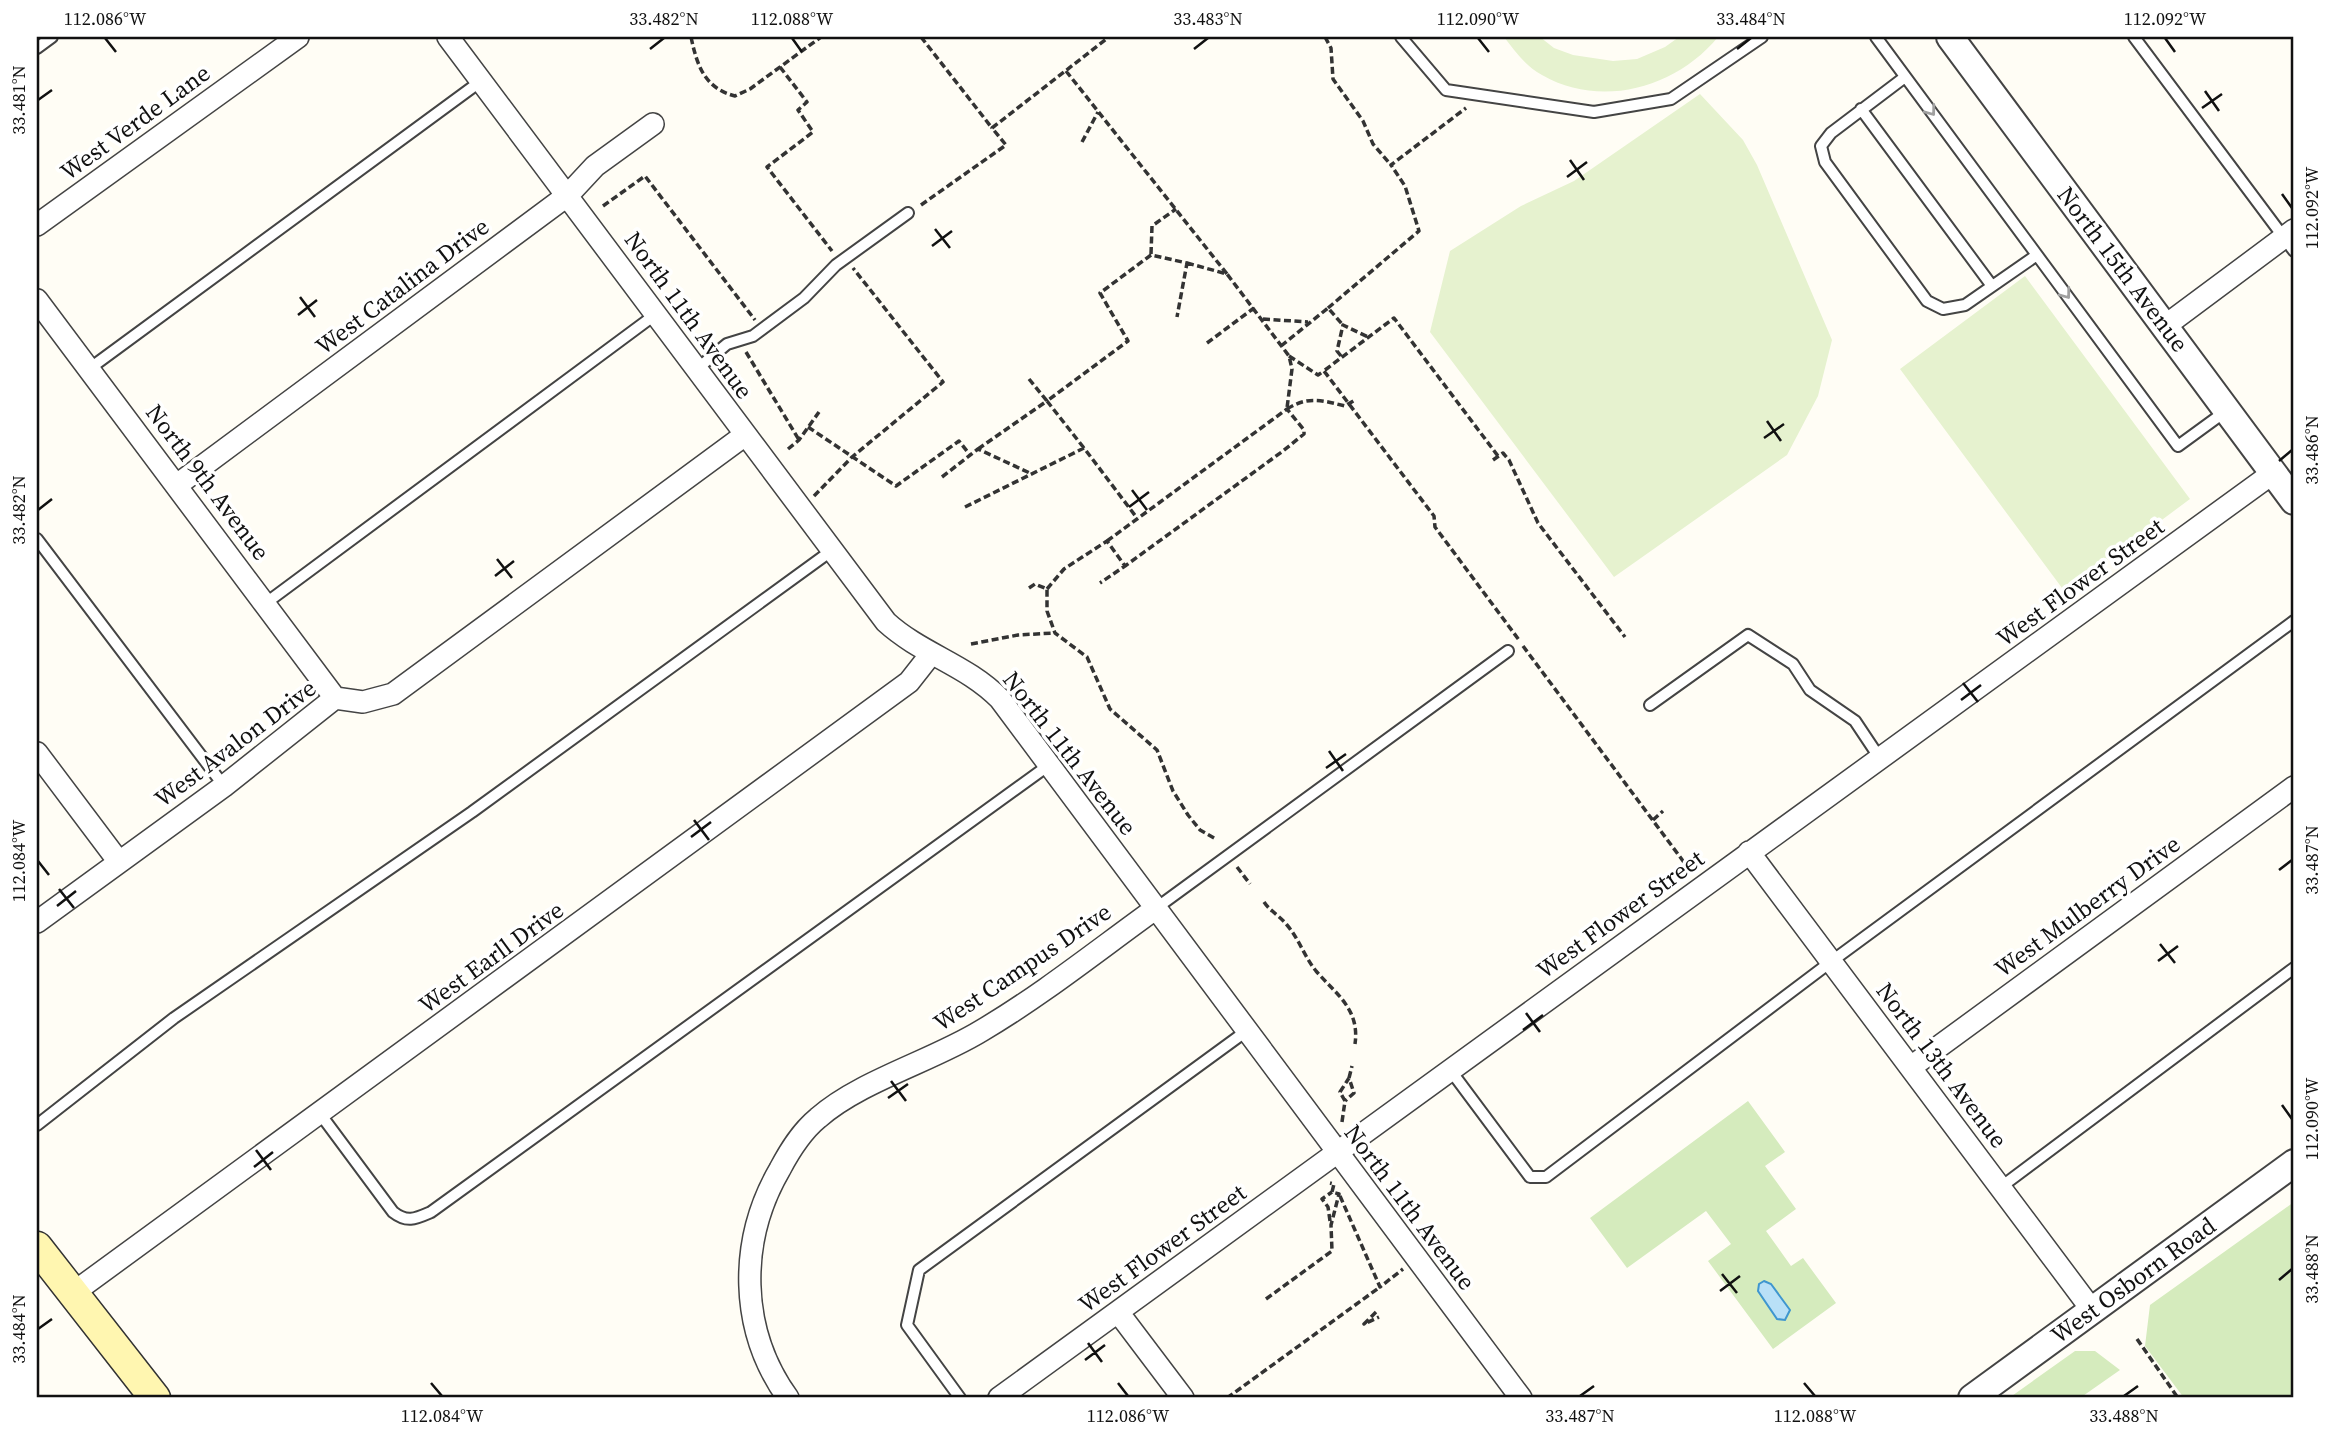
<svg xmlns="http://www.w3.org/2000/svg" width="2331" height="1435" font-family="'Source Serif 4',serif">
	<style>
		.green { fill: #d5ebbd }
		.pitch { fill: #e6f2cf }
		.water { fill: #b9e0f7; stroke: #3f96cf; stroke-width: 2 }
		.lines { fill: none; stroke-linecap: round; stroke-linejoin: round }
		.service-casing { stroke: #444; stroke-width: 14 }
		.minor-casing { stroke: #444; stroke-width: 24 }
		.tertiary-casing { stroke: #444; stroke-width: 30 }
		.secondary-casing { stroke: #333; stroke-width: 33 }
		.path { stroke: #333; stroke-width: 3.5; stroke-dasharray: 7 3.5; stroke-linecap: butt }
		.service { stroke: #fff; stroke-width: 10 }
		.minor { stroke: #fff; stroke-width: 21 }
		.tertiary { stroke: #fff; stroke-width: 26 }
		.secondary { stroke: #fff6b0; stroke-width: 30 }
		.oneway { stroke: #a0a0a0 }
		.ticks { fill: none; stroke: #111; stroke-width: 2.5 }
		.labels { text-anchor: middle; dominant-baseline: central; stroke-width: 7; stroke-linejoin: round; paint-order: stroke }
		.street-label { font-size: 24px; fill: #111; stroke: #fff }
		.neatline { fill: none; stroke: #111; stroke-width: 2.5 }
		.ticks-label { font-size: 18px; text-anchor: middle; fill: #111 }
	</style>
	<rect width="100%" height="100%" fill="#fffdf5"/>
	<path class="green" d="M1748,1101l37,51 -20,14 31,43 -30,22 25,35 12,-8 33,45 -63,46 -65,-88 23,-17 -25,-33 -79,57 -37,-50z
		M2294,1202v196h-110l-39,-52 5,-41z
		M2075,1351h20l25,19 -40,28h-71z"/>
	<path class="pitch" d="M1504,37h36l14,11 19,7 40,6 24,-2 28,-12 14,-10h39c-42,51 -117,72 -176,38 -17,-9 -27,-24 -38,-38z
		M1700,94l43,46 14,25 75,175 -14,56 -31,59 -173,122 -184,-245 20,-81 71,-45 53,-25z
		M2025,276l165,223 -125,93 -165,-223z"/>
	<path class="water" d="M1764,1281l7,3 19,26 -5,10 -8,-1 -19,-28 1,-7z"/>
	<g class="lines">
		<defs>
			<path id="service" d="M1401,37l45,53 148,22 77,-13 91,-62
				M1876,37l302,409 48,-35
				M2134,37l160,214
				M37,48l15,-11
				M1905,77l-74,56 -10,13 4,16 102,139 16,8 22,-4 72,-50
				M1861,109l131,177
				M89,369l392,-288
				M697,369l30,-25 26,-8 51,-38 32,-33 72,-52
				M37,539l187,247
				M266,603l390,-289
				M1650,705l98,-70 45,29 17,26 45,31 24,36
				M1155,909l353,-258
				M1451,1071l79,106h16l286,-216 462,-340
				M321,1115l72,97c14,11 22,7 38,0l618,-447
				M37,1125l137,-107 298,-206 359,-261
				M2001,1187l293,-219
				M960,1398l-53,-73 12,-55 326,-238"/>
			<path id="minor" d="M448,37l438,585c35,32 81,43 114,77l521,699
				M37,225l261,-188
				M37,300l298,398
				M2165,326l129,-96
				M177,485l391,-290 27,-29 58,-42
				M335,698l28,4 30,-8 352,-259
				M37,753l82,109
				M1749,852l343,458
				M37,922l187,-136 111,-88
				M1911,1067l383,-280
				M73,1293l836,-611 22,-28
				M1118,1312l65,86
				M788,1398c-49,-68 -50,-157 -8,-229 10,-19 21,-37 38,-51 42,-37 114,-57 163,-87 61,-36 117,-81 174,-122
				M999,1398l1274,-925"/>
			<path id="tertiary" d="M1950,37l344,464
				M1972,1398l322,-235"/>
			<path id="secondary" d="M37,1247l118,151"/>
		</defs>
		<use href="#service" class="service-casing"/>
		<use href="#minor" class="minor-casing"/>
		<use href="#tertiary" class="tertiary-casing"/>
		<use href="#secondary" class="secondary-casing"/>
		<path class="path" d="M691,37c6,28 13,51 44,59l15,-7 71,-52
			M921,37l71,91
			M1325,37l6,11 2,31 30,42 10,23 18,21
			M780,67l27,35 -9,8 15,22 -46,35 65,84
			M1066,71l161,203
			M1082,142l16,-30
			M921,205l85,-60 -14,-17 117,-91
			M603,206l42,-30 110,144
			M1151,254l1,-28 24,-17
			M1187,263l40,11 62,82 3,13 -5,39
			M1328,308l91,-77 -14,-45 -14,-21 75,-57
			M1263,319l45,3
			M1207,343l47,-35
			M1281,346l47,-38 15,17
			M746,352l53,88
			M1289,356l29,19 6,-4 110,145 1,11 84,113
			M1341,356l-4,-5 6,-26 25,12
			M1325,370l69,-52 104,138
			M1029,379l18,22 81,-60 -28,-48 51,-38 36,8 -10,54
			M1287,409c21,-13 34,-9 58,-3l10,-6
			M808,427l88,59 63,-45 11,14
			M788,449l11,-9 20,-28
			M978,449l69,-48 37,47
			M1493,460l10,-7 6,7 29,63 87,114
			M942,477l36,-28 54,25
			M814,496l38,-39 91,-75 -90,-114
			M965,507l119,-59 53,70
			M1107,541l180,-132 17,21v4l-21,17 -158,115
			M1029,588l6,-4 12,5v22l8,22 32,24 23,52 47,41 16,41 15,24 12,15 16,9
			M1047,589l17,-20 43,-28 18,25 -25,17
			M971,644l47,-9 37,-2
			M1523,646l169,227
			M1653,820l10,-9
			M1237,867l13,17
			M1264,902c6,9 16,14 23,23 12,14 17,31 29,46 20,23 44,38 39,73
			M1349,1078l3,-12
			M1342,1122l3,-21 -5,-9 9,-14 5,15 -9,8
			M1340,1196l40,91 23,-18
			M1330,1221l-2,-14 -6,-8 10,-7
			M1266,1299l66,-48 -1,-26 8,-31 -7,-2 2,-8 -4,-1
			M1376,1312l-12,12 15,-7
			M2137,1339l41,59
			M1227,1398l153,-111"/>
		<use href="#service" class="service"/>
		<use href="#minor" class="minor"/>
		<use href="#tertiary" class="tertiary"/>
		<use href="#secondary" class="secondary"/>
	</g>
	<defs><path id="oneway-chevron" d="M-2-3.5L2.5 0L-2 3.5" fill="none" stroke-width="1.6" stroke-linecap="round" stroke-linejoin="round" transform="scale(1.75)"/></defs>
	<g class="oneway">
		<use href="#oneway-chevron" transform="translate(1931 111) rotate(53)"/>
		<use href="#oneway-chevron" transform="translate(2066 294) rotate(53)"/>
	</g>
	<path class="ticks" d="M105,38l11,14M792,38l10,14M1478,38l11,14M2165,38l10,14M650,49l14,-11M1194,49l14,-11M1737,49l14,-11M2205,91l14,20M38,100l14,-10M2202,108l20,-14M1570,160l14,20M1567,177l20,-15M2282,194l10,14M935,229l15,19M932,246l20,-15M300,297l15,20M298,315l19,-15M1767,421l14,20M1764,438l20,-14M2279,461l13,-11M1132,490l15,20M1129,507l20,-15M38,510l14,-11M497,559l15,19M495,576l19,-15M1963,683l15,19M1961,700l20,-15M1329,751l14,20M1326,768l20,-14M694,820l15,20M691,837l20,-15M38,861l11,14M2279,870l13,-10M59,889l15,19M57,906l19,-15M2160,944l15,19M2158,961l20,-15M1526,1013l14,19M1523,1030l20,-15M891,1081l15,20M888,1098l20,-14M2282,1105l10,14M256,1150l15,20M254,1167l19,-15M1722,1274l15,19M2279,1280l13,-11M1720,1291l20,-15M38,1329l14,-10M1088,1343l14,19M1085,1360l20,-15M431,1383l11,13M1118,1383l10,13M1804,1383l11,13M1580,1396l14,-10M2124,1396l14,-10"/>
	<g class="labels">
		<g class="street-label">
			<text transform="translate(135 122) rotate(-36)">West Verde Lane</text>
			<text transform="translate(2123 269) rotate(53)">North 15th Avenue</text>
			<text transform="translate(402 286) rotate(-37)">West Catalina Drive</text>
			<text transform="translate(689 315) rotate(54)">North 11th Avenue</text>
			<text transform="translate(208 482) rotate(53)">North 9th Avenue</text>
			<text transform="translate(2080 582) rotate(-36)">West Flower Street</text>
			<text transform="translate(235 743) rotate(-37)">West Avalon Drive</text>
			<text transform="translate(1070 753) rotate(52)">North 11th Avenue</text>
			<text transform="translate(2087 906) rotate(-36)">West Mulberry Drive</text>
			<text transform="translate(1620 914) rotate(-36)">West Flower Street</text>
			<text transform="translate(491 957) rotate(-36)">West Earll Drive</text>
			<text transform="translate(1022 967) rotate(-34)">West Campus Drive</text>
			<text transform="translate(1942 1065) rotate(53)">North 13th Avenue</text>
			<text transform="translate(1410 1207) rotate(53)">North 11th Avenue</text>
			<text transform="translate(1162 1248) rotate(-36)">West Flower Street</text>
			<text transform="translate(2133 1280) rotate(-36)">West Osborn Road</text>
		</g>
	</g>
	<rect width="2331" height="1435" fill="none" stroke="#ffffff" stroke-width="77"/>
	<rect x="38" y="38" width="2254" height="1358" class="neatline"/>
	<g class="ticks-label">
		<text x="105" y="25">112.086°W</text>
		<text x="664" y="25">33.482°N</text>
		<text x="792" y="25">112.088°W</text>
		<text x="1208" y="25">33.483°N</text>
		<text x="1478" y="25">112.090°W</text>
		<text x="1751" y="25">33.484°N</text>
		<text x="2165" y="25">112.092°W</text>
		<text transform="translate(19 100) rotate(-90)" y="6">33.481°N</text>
		<text transform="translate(2312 208) rotate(-90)" y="6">112.092°W</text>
		<text transform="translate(2312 450) rotate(-90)" y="6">33.486°N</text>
		<text transform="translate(19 510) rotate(-90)" y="6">33.482°N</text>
		<text transform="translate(2312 860) rotate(-90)" y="6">33.487°N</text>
		<text transform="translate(19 861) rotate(-90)" y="6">112.084°W</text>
		<text transform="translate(2312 1119) rotate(-90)" y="6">112.090°W</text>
		<text transform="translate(2312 1269) rotate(-90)" y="6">33.488°N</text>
		<text transform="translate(19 1329) rotate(-90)" y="6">33.484°N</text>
		<text x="442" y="1422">112.084°W</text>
		<text x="1128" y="1422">112.086°W</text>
		<text x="1580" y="1422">33.487°N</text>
		<text x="1815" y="1422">112.088°W</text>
		<text x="2124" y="1422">33.488°N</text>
	</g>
</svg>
